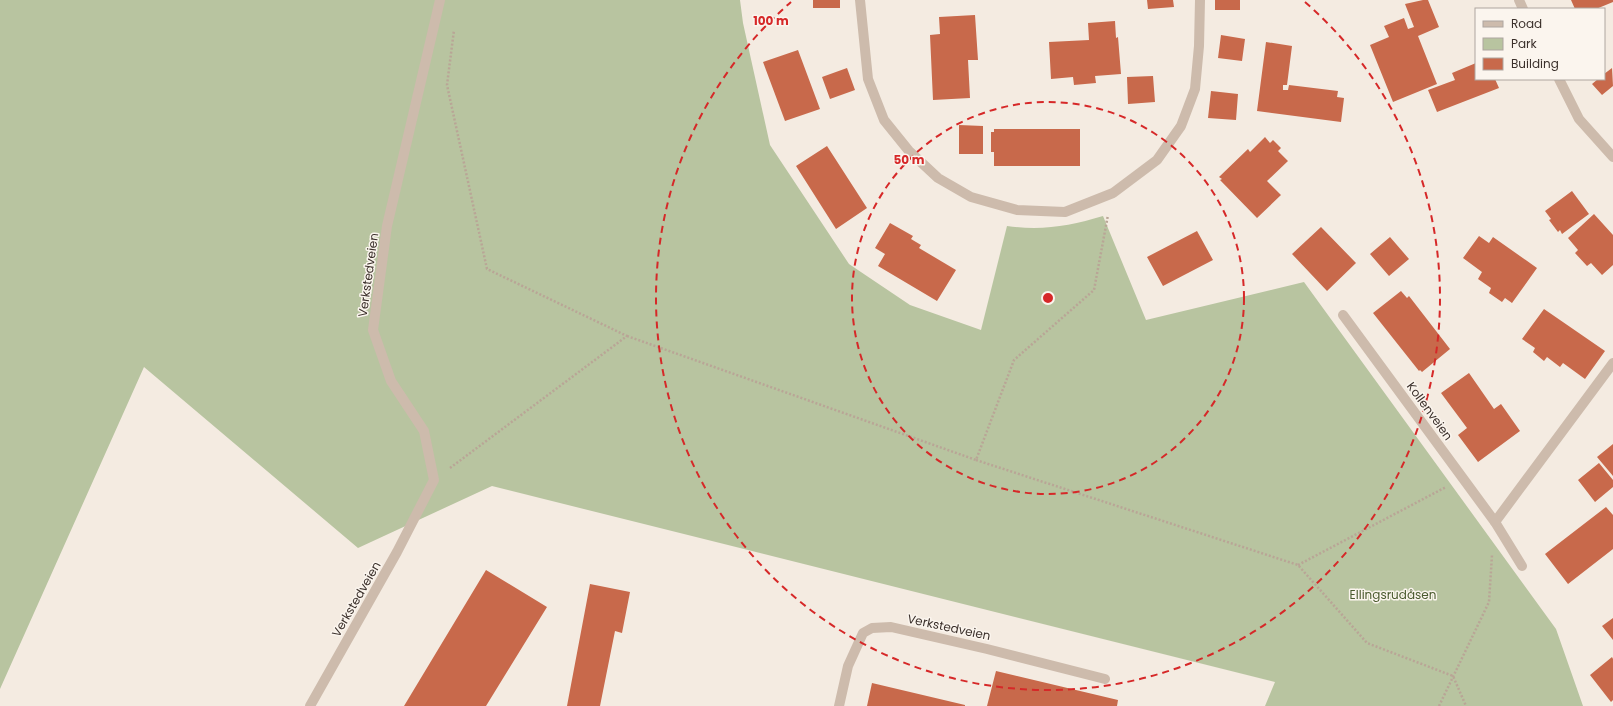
<svg xmlns="http://www.w3.org/2000/svg" width="1613" height="706" font-family="Poppins,sans-serif">
	<style>
		.green { fill: #b8c4a0 }
		.building { fill: #c8694b }
		.lines { fill: none; stroke-linecap: round; stroke-linejoin: round }
		.path { stroke: #b9a596; stroke-width: 2.5; stroke-dasharray: 2 2; stroke-linecap: butt }
		.service { stroke: #cdbbac; stroke-width: 10 }
		.minor { stroke: #cdbbac; stroke-width: 10 }
		.ring { fill: none; stroke: #d62828; stroke-width: 2; stroke-dasharray: 7 5 }
		.labels { text-anchor: middle; dominant-baseline: central; stroke-width: 3; stroke-linejoin: round; paint-order: stroke }
		.street-label { font-size: 12px; fill: #3b302b; stroke: #fbf5ee }
		.park-label { font-size: 12px; fill: #4a5a2e; stroke: #fbf5ee }
		.centre { fill: #d62828; stroke: #fbf5ee; stroke-width: 2 }
		.ring-label { font-size: 12px; text-anchor: middle; font-weight: bold; fill: #d62828; stroke: #fbf5ee; stroke-width: 3; stroke-linejoin: round; paint-order: stroke }
	</style>
	<rect width="100%" height="100%" fill="#f4ebe1"/>
	<path class="green" d="M0,0h740l3,23 27,122 79,119 61,41 71,25 26,-104c35,5 63,0 96,-10l43,104 158,-38 252,347 27,77h-318l10,-24 -783,-196 -134,62 -214,-181 -144,322z"/>
	<path class="building" d="M813,0h27v8h-27z
		M1147,0h26l1,7 -26,2z
		M1215,0h25v10h-25z
		M1423,0h5l11,27 -21,9 19,48 -44,18 -23,-57 19,-8 -5,-11 20,-8 4,11 6,-2 -9,-23z
		M1571,0h42v2l-17,7h-21z
		M975,15l3,45h-10l2,38 -37,2 -3,-65 10,-1 -1,-17z
		M1115,21l1,17 2,-1 3,37 -26,2 1,7 -22,2 -1,-8 -22,2 -2,-37 40,-2 -1,-17z
		M1221,35l24,4 -3,22 -24,-3z
		M1266,42l26,4 -5,39h-4v5h5l1,-5 49,6 -1,6 7,1 -3,24 -84,-11z
		M798,50l22,59 -35,12 -22,-59z
		M1476,63v16h19l4,9 -62,24 -9,-22 27,-10 -3,-7z
		M847,68l8,22 -25,9 -8,-22z
		M1612,68l1,18 -11,9 -10,-11 6,-5h6v-5z
		M1153,76l2,26 -27,2 -1,-27z
		M1211,91l27,3 -2,26 -28,-2z
		M959,125l24,1v28h-24z
		M994,129h86v37h-86v-14h-3v-20h3z
		M1265,137l5,6 3,-3 8,8 -3,3 10,10 -21,20 14,14 -24,23 -37,-38 2,-1 -3,-2 29,-28 2,3z
		M827,146l40,62 -31,21 -40,-63z
		M1572,191l17,23 -27,20 -2,-4 -2,2 -9,-12 2,-1 -6,-8z
		M1594,214l19,21v30l-11,10 -11,-12 -4,3 -12,-13 3,-3 -10,-12z
		M890,223l23,13 -2,3 10,6 -2,3 37,22 -19,31 -59,-35 7,-12 -10,-6z
		M1321,227l35,36 -29,28 -35,-37z
		M1197,231l16,29 -50,26 -16,-29z
		M1479,236l10,7 4,-6 44,31 -25,35 -7,-5 -3,4 -13,-9 2,-5 -13,-9 4,-7 -19,-14z
		M1390,237l19,22 -20,17 -19,-22z
		M1401,291l6,7 2,-2 41,53 -28,23 -2,-2 -1,1 -46,-58z
		M1544,309l61,42 -20,28 -22,-16 -3,4 -13,-10 -3,4 -11,-9 2,-4 -13,-9z
		M1469,373l25,36 7,-5 19,27 -42,31 -20,-27 9,-7 -26,-35z
		M1613,444v32l-16,-19z
		M1599,463l14,17v7l-18,15 -17,-22z
		M1606,507l7,8v34l-45,35 -23,-30z
		M486,570l61,37 -61,99h-82z
		M590,584l40,8 -8,41 -7,-2 -15,75h-33z
		M1613,618v22l-11,-14z
		M1612,657l1,2v41l-2,2 -21,-27z
		M996,671l122,29 -1,6h-130z
		M872,683l93,22v1h-98z"/>
	<g class="lines">
		<path class="path" d="M627,336l349,124 38,-100 80,-70 14,-75
			M976,460l322,105 69,78 86,33 13,30
			M450,468l177,-132 -140,-67 -40,-184 7,-55
			M1298,565l148,-78
			M1439,706l50,-104 3,-47"/>
		<path class="service" d="M1343,315l152,207 27,44
			M310,706l87,-154 37,-72 -10,-49 -33,-50 -18,-51 14,-104 53,-226
			M839,706l9,-40 15,-33 9,-5 19,-1 96,22 118,30"/>
		<path class="minor" d="M860,0l8,79 16,41 25,31 29,27 33,19 46,13 48,2 48,-19 44,-33 24,-34 14,-37 4,-43 1,-46
			M1519,0l4,9
			M1559,79l20,40 34,38
			M1495,522l118,-159"/>
	</g>
	<g class="ring">
		<circle cx="1048" cy="298" r="196"/>
		<path d="M1305 2A392 392 0 1 1 791 2"/>
	</g>
	<g class="labels">
		<g class="street-label">
			<text transform="translate(368 275) rotate(-82)">Verkstedveien</text>
			<text transform="translate(1430 411) rotate(54)">Kollenveien</text>
			<text transform="translate(356 599) rotate(-60)">Verkstedveien</text>
			<text transform="translate(949 627) rotate(12)">Verkstedveien</text>
		</g>
		<g class="park-label">
			<text x="1393" y="594">Ellingsrudåsen</text>
		</g>
	</g>
	<circle cx="1048" cy="298" r="6" class="centre"/>
	<g class="ring-label">
		<text x="771" y="25">100 m</text>
		<text x="909" y="164">50 m</text>
	</g>
	<rect x="1475" y="8" width="130" height="72" fill="#fbf5ee" stroke="#aea6a0"/>
	<rect x="1483" y="21" width="20" height="6" fill="#cdbbac" stroke="#aea6a0"/>
	<text x="1511" y="28" font-size="12" fill="#3b302b">Road</text>
	<rect x="1483" y="38" width="20" height="12" fill="#b8c4a0" stroke="#aea6a0"/>
	<text x="1511" y="48" font-size="12" fill="#3b302b">Park</text>
	<rect x="1483" y="58" width="20" height="12" fill="#c8694b" stroke="#aea6a0"/>
	<text x="1511" y="68" font-size="12" fill="#3b302b">Building</text>
</svg>
